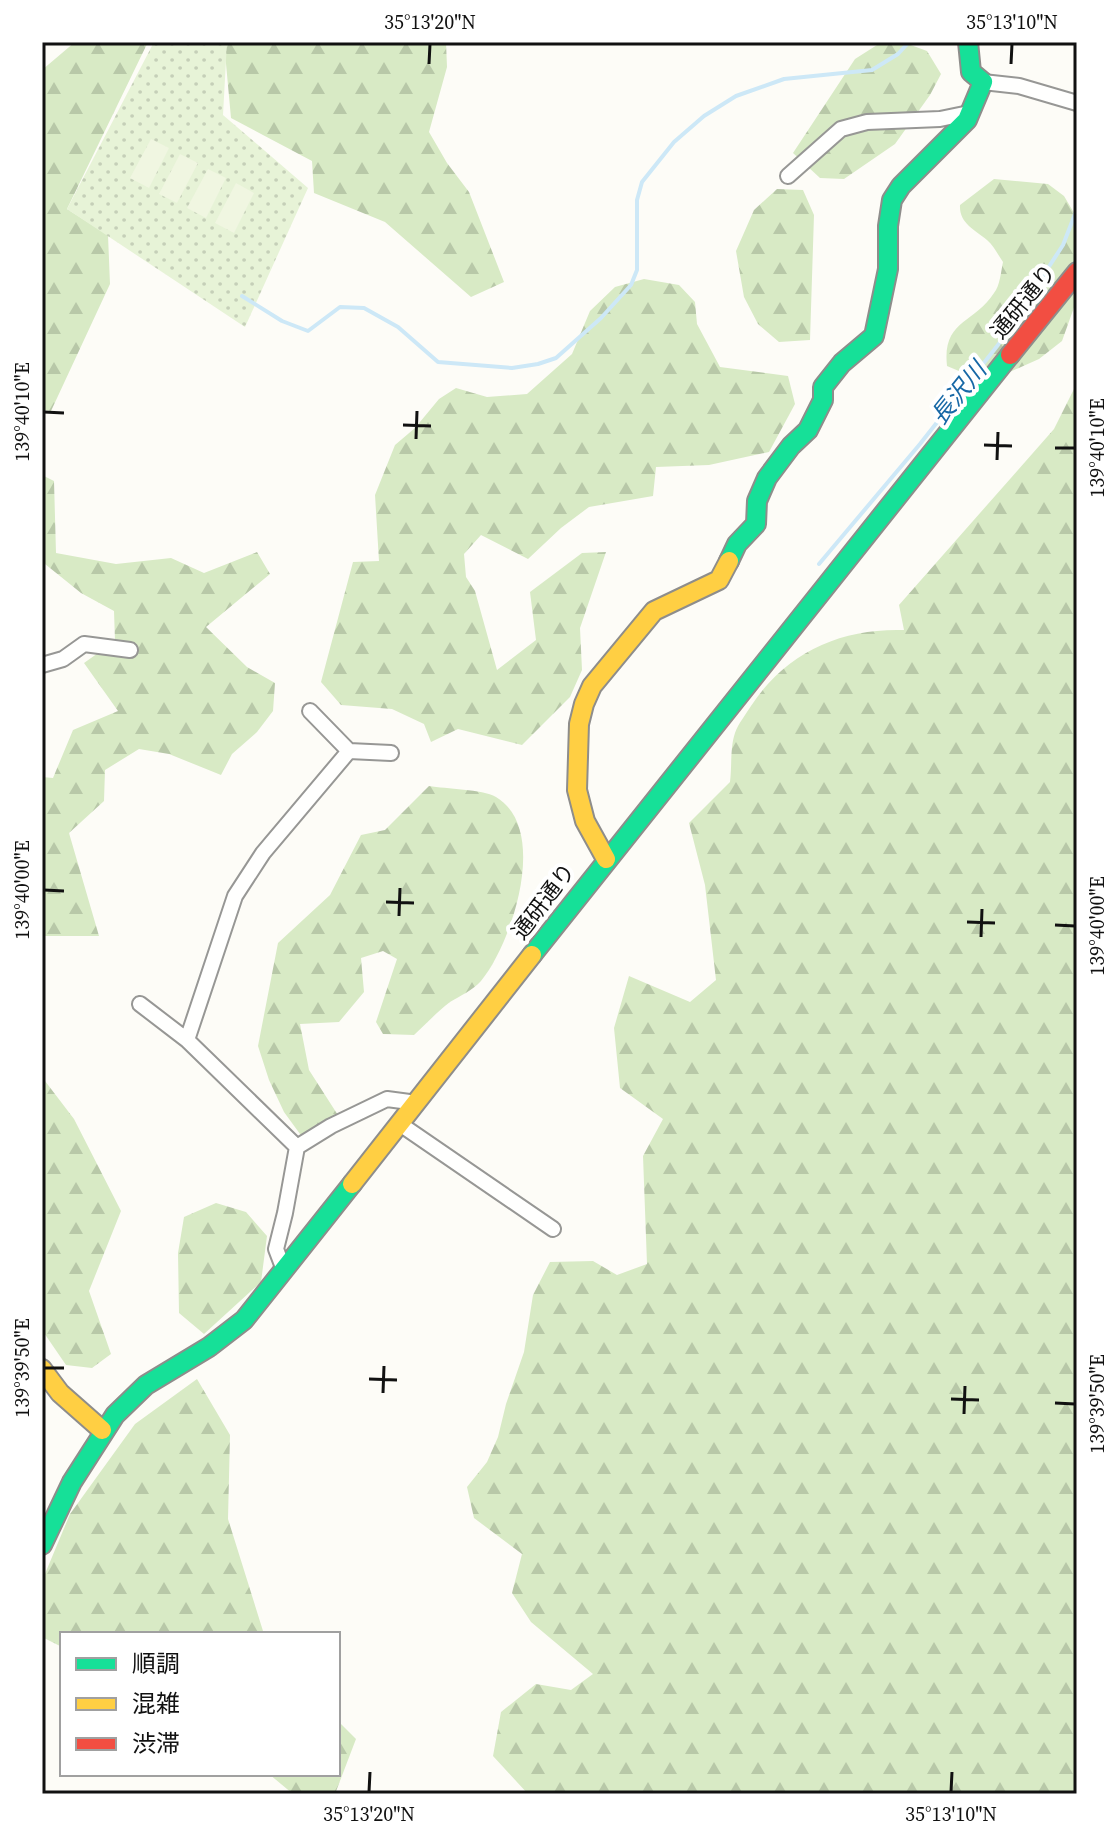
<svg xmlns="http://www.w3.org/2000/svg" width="1119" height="1836" font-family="'Source Serif 4','Noto Sans JP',serif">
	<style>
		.forest { fill: url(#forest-firs) }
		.park { fill: url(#park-dots) }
		.pitch { fill: #f0f6e1 }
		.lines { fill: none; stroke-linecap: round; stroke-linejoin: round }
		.stream { stroke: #cde8f7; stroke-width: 4 }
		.street-casing { stroke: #979795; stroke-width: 18 }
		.fast-casing { stroke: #8e8d8b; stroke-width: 22 }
		.slow-casing { stroke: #8e8d8b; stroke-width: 22 }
		.jam-casing { stroke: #8e8d8b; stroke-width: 22 }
		.street { stroke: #fffffe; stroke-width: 14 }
		.fast { stroke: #16e098; stroke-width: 18 }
		.slow { stroke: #ffcf43; stroke-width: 18 }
		.jam { stroke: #f24e42; stroke-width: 18 }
		.ticks { fill: none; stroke: #111; stroke-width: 3 }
		.labels { text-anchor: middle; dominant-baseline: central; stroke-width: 8; stroke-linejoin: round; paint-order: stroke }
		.street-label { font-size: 22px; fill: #111; stroke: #fff }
		.water-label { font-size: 24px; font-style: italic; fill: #1768a6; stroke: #fff }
		.neatline { fill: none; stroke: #111; stroke-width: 3 }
		.ticks-label { font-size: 20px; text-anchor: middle; fill: #111 }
	</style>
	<defs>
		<pattern id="forest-firs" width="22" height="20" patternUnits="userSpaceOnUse" patternTransform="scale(2)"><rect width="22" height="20" fill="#d8eac5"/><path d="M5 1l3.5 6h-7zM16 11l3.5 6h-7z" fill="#b8c8a8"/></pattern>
		<pattern id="park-dots" width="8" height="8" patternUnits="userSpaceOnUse" patternTransform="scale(2)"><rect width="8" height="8" fill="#e7f3d7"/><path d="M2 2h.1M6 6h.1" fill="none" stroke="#c5cfb8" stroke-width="1.8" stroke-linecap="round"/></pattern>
	</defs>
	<rect width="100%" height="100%" fill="#fdfcf7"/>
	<path class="forest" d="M75,42h73l-81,167 41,26 2,49 -59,127 -9,-1v-340z
		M224,42h222l1,25 -18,65 18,31 22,29 35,90 -33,15 -86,-75 -71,-29 -2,-32 -81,-43z
		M908,44l19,7 14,23 -11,21 -35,49 -51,35 -24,-1 -27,-25 62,-94 22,-14z
		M994,179l54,5 16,12 13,22v81l-15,42 -23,18 -45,20 -28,-5 -19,-8c-5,-46 27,-42 47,-73 6,-7 7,-22 9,-31 -5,-7 -9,-16 -16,-22 -13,-11 -28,-17 -27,-35z
		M777,189l26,1 11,25 -4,125 -31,2 -21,-18 -14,-27 -8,-46 18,-41z
		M644,279l35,6 16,17 2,22 23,43 68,9 7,28 -26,48 -60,13 -53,2 -3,29 -64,11 -28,21 -33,31 -47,-24 -17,19 2,23 9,14 22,79 39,-30 -6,-48 52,-39 24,-1 -26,76 2,42 -12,27 -48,48 -64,-16 -27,13 -7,-18 -32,-15 -51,-4 -20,-23 32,-120 26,-1 -4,-66 20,-50 20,-17 24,-29 17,-11 31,9 40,-3 45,-40 18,-43 25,-24z
		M1077,383v1411h-549l-35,-38 8,-44 35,-28 35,6 22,-16 -62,-52 -19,-29 10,-39 -48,-36 -7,-31 20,-25 11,-25 8,-33 18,-52 9,-57 17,-33 43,-1 24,14 30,-11 -4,-108 20,-37 -43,-31 -6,-60 15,-52 61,26 26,-22 -11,-95 -16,-62 41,-41c2,-15 0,-35 5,-49 3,-9 11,-19 16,-27 35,-54 90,-78 153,-76l-5,-25 155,-176z
		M42,475l12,6 2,72 60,11 55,-6 33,15 53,-21 13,22 -64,53 41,40 28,16 -2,28 -16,21 -25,22 -11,21 -52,-21 -30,-5 -34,21 -1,31 -35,32 30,103h-57v-159l11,1 20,-48 45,-19 -34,-48 31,-22 -1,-30 -33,-18 -36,-29 -3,4z
		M429,786c17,3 53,3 67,11 54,32 16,146 -15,184 -8,9 -21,15 -31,21 -13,10 -24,22 -36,33l-31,-1 -7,-12 21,-63 -14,-8 -22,7 3,34 -25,30 -39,2 9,46 34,53 -22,19 -21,-8 -16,-22 -15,-32 -11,-34 20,-103 52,-48 31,-60 24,-5z
		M42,1077l32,42 47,92 -32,80 22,63 -19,14 -26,-3 -24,-35z
		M216,1203l30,9 21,24 -6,46 -57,52 -25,-21 -1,-60 6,-36z
		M197,1379l33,56 -2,84 35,112 10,3h-211v13l-20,-10v-56l28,-67 65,-90z
		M338,1721l18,18 -21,55h-42l-24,-20h69z"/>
	<path class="park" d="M154,42h73l-4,73 85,73 -63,139 -178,-118z"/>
	<path class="pitch" d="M151,139l18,9 -20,40 -19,-10z
		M180,154l18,9 -21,40 -18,-9z
		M208,169l18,9 -20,40 -19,-10z
		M236,183l18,10 -20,40 -19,-10z"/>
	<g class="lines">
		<path class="stream" d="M242,296l40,25 26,10 32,-24 24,1 34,19 40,35 74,6 26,-4 18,-6 45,-40 30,-33 6,-15v-70l5,-18 32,-40 30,-26 32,-20 48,-17 88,-9 26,-16 11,-12
			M819,564l101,-120 78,-99 65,-100 14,-36"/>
		<defs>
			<path id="street" d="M983,82l36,4 58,17
				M788,176l53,-47 26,-7 73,-3 29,-6
				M42,665l21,-6 21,-15 46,6
				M310,711l39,40 42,2
				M140,1004l47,36 110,107
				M187,1040l48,-144 28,-43 86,-102
				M400,1124l153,105
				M284,1270l-8,-21 9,-36 12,-66 34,-21 56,-27 30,4"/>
			<path id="fast" d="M729,561l8,-17 19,-20 1,-23 10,-23 24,-32 17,-16 15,-30v-13l19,-24 32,-27 14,-67v-43l4,-26 9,-14 66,-66 16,-38 -12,-10 -3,-30
				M532,955l478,-600
				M42,1545l30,-63 43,-67 31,-30 63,-38 35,-27 108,-136"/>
			<path id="slow" d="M606,859l-21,-38 -8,-31 2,-66 5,-20 8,-18 62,-75 65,-31 10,-19
				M352,1184l180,-229
				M42,1369l18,24 42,37"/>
			<path id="jam" d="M1010,355l67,-83"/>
		</defs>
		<use href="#street" class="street-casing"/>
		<use href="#fast" class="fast-casing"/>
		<use href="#slow" class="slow-casing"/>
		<use href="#jam" class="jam-casing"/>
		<use href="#street" class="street"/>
		<use href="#fast" class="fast"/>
		<use href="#slow" class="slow"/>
		<use href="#jam" class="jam"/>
	</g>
	<path class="ticks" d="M429,64l1,-20M1011,64l1,-20M44,412l20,1M403,425l28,1M416,439l1,-28M984,445l28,1M1055,448h20M997,460l1,-28M44,890l20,1M386,902l28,1M399,916l1,-28M967,922l28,1M1055,925l20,1M981,937l1,-28M44,1368h20M369,1379l28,1M383,1393l1,-27M951,1399l28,1M1055,1403l20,1M964,1414l1,-28M369,1792l1,-20M951,1792l1,-20"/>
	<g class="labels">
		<g class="street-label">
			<text transform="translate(1023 301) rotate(-51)">通研通り</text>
			<text transform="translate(543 901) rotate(-53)">通研通り</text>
		</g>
		<g class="water-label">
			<text transform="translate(958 393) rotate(-51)">長沢川</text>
		</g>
	</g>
	<rect width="1119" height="1836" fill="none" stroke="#ffffff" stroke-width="88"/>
	<rect x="60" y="1632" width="280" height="144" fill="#ffffff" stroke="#a0a0a0" stroke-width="2"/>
	<rect x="76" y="1658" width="40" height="12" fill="#16e098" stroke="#a0a0a0" stroke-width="2"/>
	<text x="132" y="1672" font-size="24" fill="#111111">順調</text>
	<rect x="76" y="1698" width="40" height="12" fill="#ffcf43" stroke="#a0a0a0" stroke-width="2"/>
	<text x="132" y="1712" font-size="24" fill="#111111">混雑</text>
	<rect x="76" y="1738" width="40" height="12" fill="#f24e42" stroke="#a0a0a0" stroke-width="2"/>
	<text x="132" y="1752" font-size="24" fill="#111111">渋滞</text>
	<rect x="44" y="44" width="1031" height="1748" class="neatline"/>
	<g class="ticks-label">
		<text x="430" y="29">35°13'20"N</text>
		<text x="1012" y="29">35°13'10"N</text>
		<text transform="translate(22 412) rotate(-90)" y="7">139°40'10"E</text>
		<text transform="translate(1097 448) rotate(-90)" y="7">139°40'10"E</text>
		<text transform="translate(22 890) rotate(-90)" y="7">139°40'00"E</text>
		<text transform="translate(1097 926) rotate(-90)" y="7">139°40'00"E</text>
		<text transform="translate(22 1368) rotate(-90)" y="7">139°39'50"E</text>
		<text transform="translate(1097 1404) rotate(-90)" y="7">139°39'50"E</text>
		<text x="369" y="1821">35°13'20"N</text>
		<text x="951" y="1821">35°13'10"N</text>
	</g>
</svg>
